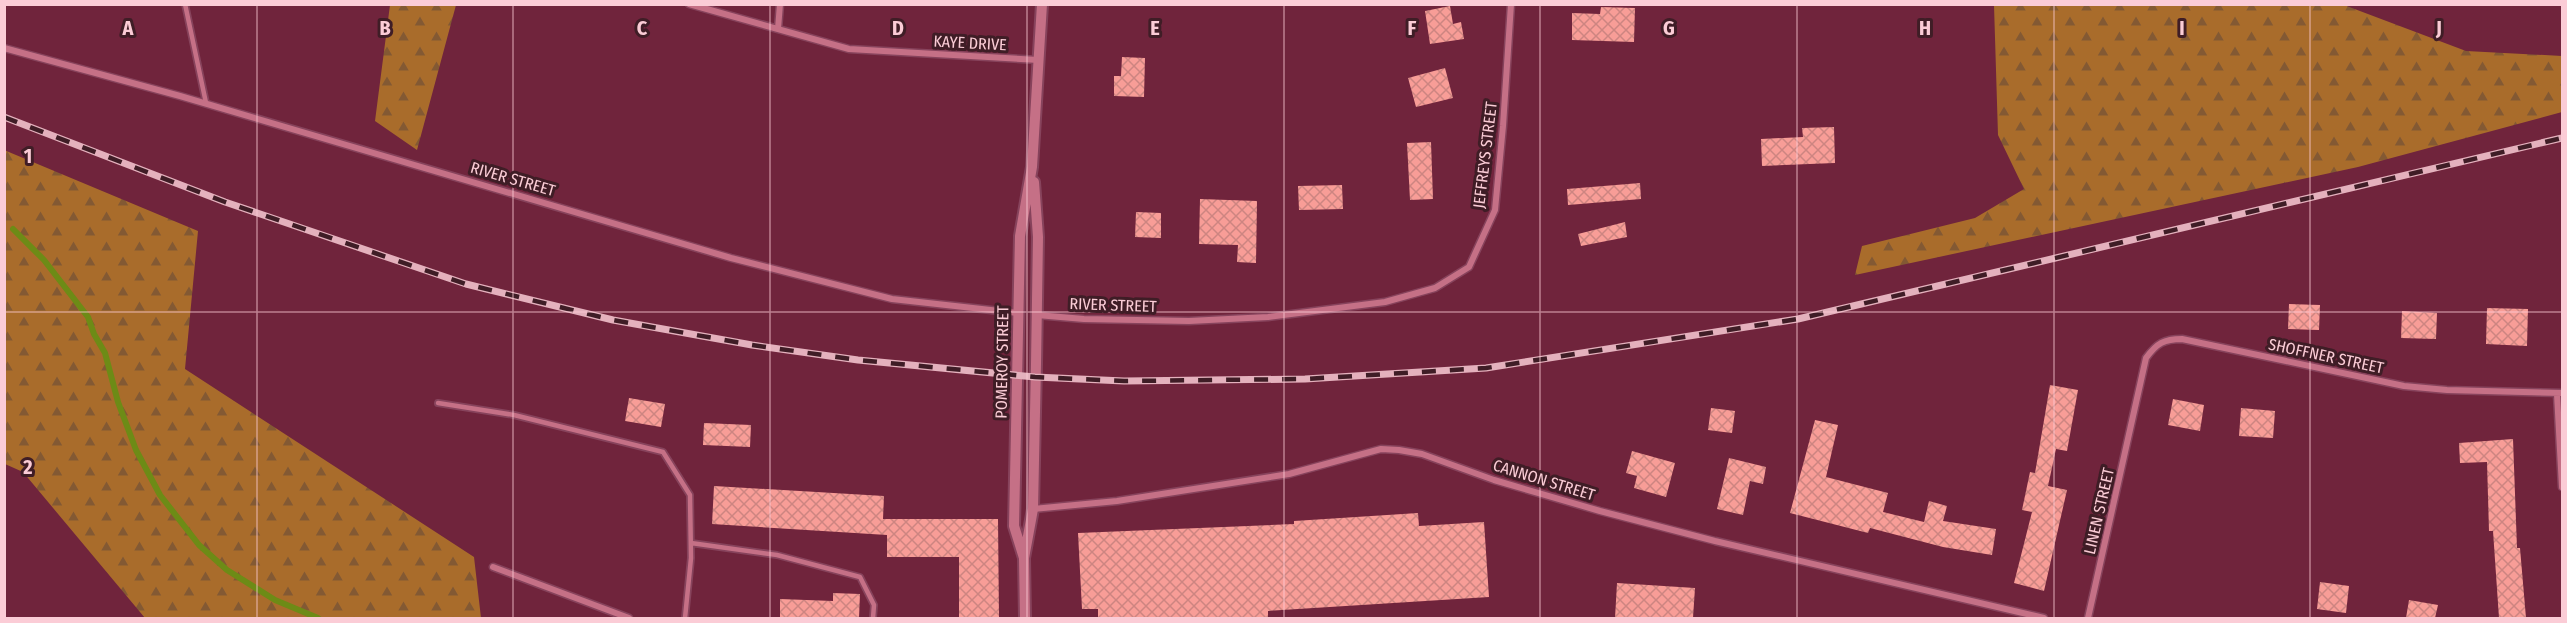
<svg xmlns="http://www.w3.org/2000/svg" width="2567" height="623" font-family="'Fira Sans Condensed',sans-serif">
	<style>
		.forest { fill: url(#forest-firs) }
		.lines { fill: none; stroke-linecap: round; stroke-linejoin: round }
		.stream { stroke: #6d8b16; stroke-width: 6 }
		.building { fill: url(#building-cross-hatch) }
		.service-casing { stroke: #87435c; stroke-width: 8 }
		.minor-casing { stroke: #87435c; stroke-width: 9 }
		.tertiary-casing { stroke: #87435c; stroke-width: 14 }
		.service { stroke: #c57086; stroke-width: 4.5 }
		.minor { stroke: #c57086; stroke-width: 6 }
		.tertiary { stroke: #c57086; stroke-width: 10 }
		.rail-casing { stroke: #e4b1bd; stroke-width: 7 }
		.rail { stroke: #3f1d26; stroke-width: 4.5; stroke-dasharray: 14; stroke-linecap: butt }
		.grid { fill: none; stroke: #fbccd6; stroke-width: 1.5; stroke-opacity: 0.55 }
		.labels { text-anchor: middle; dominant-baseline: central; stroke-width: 6; stroke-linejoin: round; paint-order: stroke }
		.street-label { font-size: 16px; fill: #fbccd6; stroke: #3f1d26 }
		.grid-label { font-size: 20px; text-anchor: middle; font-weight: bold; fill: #fbccd6; stroke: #3f1d26; stroke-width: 6; stroke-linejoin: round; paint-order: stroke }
	</style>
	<defs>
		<pattern id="forest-firs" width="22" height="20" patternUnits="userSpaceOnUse" patternTransform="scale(1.5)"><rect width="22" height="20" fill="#a96c2b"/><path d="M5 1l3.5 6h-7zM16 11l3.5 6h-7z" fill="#835933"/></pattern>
		<pattern id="building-cross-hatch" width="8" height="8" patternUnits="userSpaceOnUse" patternTransform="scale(1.5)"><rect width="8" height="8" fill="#f89d97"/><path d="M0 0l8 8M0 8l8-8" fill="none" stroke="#cd8581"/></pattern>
	</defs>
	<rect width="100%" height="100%" fill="#70243c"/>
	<path class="forest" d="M390,5h66l-39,145 -42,-29z
		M1994,5h350l122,46 96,5v56l-204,55 -503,108 7,-29 113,-28 49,-29 -26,-54z
		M4,150l194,81 -13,138 289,188 7,61h-336l-122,-146 -18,-8z"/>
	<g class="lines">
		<path class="stream" d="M13,229l31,31 44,57 6,17 11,19 13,49 18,48 24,45 39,50 28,25 48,30 43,18"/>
	</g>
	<path class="building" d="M1450,6l3,18 8,-2 3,17 -34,5 -5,-33z
		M1601,7l34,1 -1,34 -62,-2v-27l28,1z
		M1122,57l23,1 -1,39 -30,-1v-20h7z
		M1445,68l8,30 -37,9 -8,-29z
		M1834,127l1,36 -73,3 -1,-27 42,-2 -1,-9z
		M1431,142l2,57 -23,1 -3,-57z
		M1640,183l1,16 -73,6 -1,-16z
		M1342,185l1,24 -44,1 -1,-24z
		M1200,199l57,2 -1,62 -19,-1 1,-17 -39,-1z
		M1136,212l25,1v25l-26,-1z
		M1625,222l2,15 -46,9 -3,-12z
		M2289,304l31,1 -1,25 -31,-1z
		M2487,308l41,1 -1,37 -41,-2z
		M2402,311l35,2 -1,26 -35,-1z
		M2050,385l28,5 -11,61 -11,-2 -8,37 19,4 -23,101 -30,-8 18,-71 -10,-2 8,-38 5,1z
		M629,398l36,6 -4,23 -36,-6z
		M2173,399l31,6 -4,26 -32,-6z
		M1711,408l24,3 -3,22 -24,-3z
		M2241,408l34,3 -2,27 -34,-2z
		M1815,420l23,5 -12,52 62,16 -5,19 41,10 5,-21 18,5 -4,15 53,8 -4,26 -49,-8 -73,-19 -2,5 -78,-20z
		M704,423l47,2 -1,22 -47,-2z
		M2513,439l4,109h3l6,70h-27l-6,-87h-4l-2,-69 -27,1 -1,-20z
		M1632,451l43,12 -9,34 -32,-9 3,-12 -11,-3z
		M1729,458l37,9 -3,17 -13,-3 -7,34 -26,-6z
		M714,486l170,10 -1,23h115l1,99h-40v-61h-72v-22l-175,-11z
		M1418,513l1,13 65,-4 5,75 -221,14v7h-170v-9h-16l-4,-76 216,-9v-3z
		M2320,582l29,4 -3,27 -29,-4z
		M1617,583l78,5 -2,30h-78z
		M833,593l27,1 -1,24h-79v-19l53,2z
		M2409,600l29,5 -3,13h-29z"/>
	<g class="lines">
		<defs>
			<path id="service" d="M185,4l21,99
				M438,403l76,12 149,37 27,43 1,63 -6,60
				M691,543l86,12 83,22 14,28 -1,13"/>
			<path id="minor" d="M689,4l160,45 190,11
				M778,29l2,-25
				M4,48l176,48 551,162 161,41 126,14
				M1037,315l47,4 105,2 79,-4 117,-15 50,-14 34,-21 26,-57 8,-84 8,-122
				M2557,394l5,93
				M1033,509l84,-8 172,-27 92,-25 18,1 23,4 72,26 106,31 115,30 329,77
				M493,567l136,51
				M2088,618l58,-260c11,-15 18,-19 36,-19l222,47 43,4 115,3"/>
			<path id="tertiary" d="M1024,558l-10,-32 6,-290 12,-69 10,-163
				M1025,618l-1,-60 9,-49 3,-145 2,-127 -4,-55"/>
		</defs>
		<use href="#service" class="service-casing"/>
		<use href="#minor" class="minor-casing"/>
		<use href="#tertiary" class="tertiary-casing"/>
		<use href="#service" class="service"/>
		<use href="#minor" class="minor"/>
		<use href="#tertiary" class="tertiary"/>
		<defs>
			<path id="rail" d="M4,117l221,85 241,82 147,36 139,25 106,15 177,17 89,4 181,-2 181,-11 312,-49 764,-181"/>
		</defs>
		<use href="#rail" class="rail-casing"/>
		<use href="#rail" class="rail"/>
	</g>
	<path class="grid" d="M257,4v614M513,4v614M770,4v614M1027,4v614M1284,4v614M1540,4v614M1797,4v614M2054,4v614M2310,4v614M4,312h2558"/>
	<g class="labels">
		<g class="street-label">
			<text transform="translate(970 43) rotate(3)">KAYE DRIVE</text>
			<text transform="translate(1485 155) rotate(-83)">JEFFREYS STREET</text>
			<text transform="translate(513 179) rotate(16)">RIVER STREET</text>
			<text transform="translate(1113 305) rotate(2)">RIVER STREET</text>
			<text transform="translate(2326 356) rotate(12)">SHOFFNER STREET</text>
			<text transform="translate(1002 362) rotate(-89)">POMEROY STREET</text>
			<text transform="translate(1544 480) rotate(17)">CANNON STREET</text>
			<text transform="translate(2099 511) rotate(-77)">LINEN STREET</text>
		</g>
	</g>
	<g class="grid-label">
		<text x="128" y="35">A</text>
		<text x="385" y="35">B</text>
		<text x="642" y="35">C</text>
		<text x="898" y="35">D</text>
		<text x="1155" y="35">E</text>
		<text x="1412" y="35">F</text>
		<text x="1669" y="35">G</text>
		<text x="1925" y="35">H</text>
		<text x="2182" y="35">I</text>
		<text x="2439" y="35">J</text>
		<text x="28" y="163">1</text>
		<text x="28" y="474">2</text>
	</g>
	<rect width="2567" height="623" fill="none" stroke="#fbccd6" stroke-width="12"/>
</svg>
